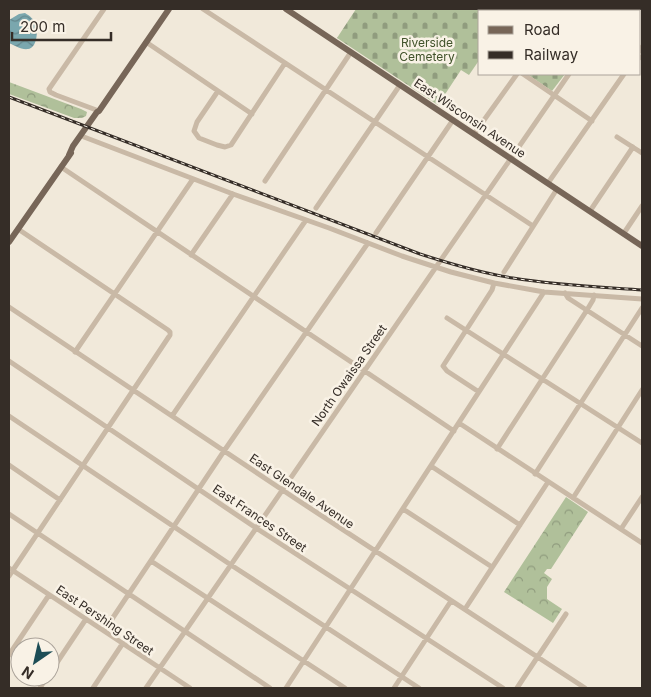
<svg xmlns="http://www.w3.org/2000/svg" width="651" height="697" font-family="Inter,sans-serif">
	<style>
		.forest { fill: url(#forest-crowns) }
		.cemetery { fill: url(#cemetery-stones) }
		.water { fill: url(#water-waves) }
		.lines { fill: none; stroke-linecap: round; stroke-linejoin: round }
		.minor { stroke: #c9b9a6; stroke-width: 5 }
		.major { stroke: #776658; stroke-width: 6 }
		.rail-casing { stroke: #352d27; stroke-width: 3 }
		.rail { stroke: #f9f2e6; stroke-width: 1; stroke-dasharray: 4; stroke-linecap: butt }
		.labels { text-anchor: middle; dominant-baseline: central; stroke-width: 5; stroke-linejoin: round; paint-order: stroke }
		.park-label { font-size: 12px; fill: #41532b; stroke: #f9f2e6 }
		.street-label { font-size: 12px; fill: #352d27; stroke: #f9f2e6 }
	</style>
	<defs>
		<pattern id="forest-crowns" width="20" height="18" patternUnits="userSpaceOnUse" patternTransform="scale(1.25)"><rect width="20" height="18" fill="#b0c09a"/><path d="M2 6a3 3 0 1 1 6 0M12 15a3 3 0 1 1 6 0" fill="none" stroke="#909c7e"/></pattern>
		<pattern id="cemetery-stones" width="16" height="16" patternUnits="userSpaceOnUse" patternTransform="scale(1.25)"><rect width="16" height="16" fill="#b0c09a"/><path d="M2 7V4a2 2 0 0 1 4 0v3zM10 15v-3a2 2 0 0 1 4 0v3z" fill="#909c7e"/></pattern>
		<pattern id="water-waves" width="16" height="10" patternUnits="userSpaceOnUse" patternTransform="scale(1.25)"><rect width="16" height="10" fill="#7aa7ae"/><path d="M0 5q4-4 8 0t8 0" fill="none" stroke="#65888e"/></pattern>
	</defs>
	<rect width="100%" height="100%" fill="#f1e9da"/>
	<path class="forest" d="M9,82l72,27 6,3 -1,4 -4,2h-8l-65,-24z
		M566,497l22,15 -37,57h-4l-3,4 8,6 -5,8v12l15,10 -9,14 -49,-31z"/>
	<path class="cemetery" d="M356,9h253l-1,2h-128v48l-11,16 -8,-5 -23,35 -101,-67z
		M527,74h38l-13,17z"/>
	<path class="water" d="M25,13c5,3 9,6 11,12 2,7 1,23 -8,24 -7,1 -14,-4 -19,-6v-23l10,-6z"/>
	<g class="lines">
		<path class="minor" d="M203,9l330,217
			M612,11l2,-2
			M146,42l106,72
			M640,51l2,-4
			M640,57l2,1
			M523,74l69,47
			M218,91l-21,31 -3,9 5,7 18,7 8,2 6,-2 2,-3 52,-79
			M99,111l-43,-16 -6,-3 -1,-3 55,-80
			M474,134l43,-60
			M84,137l149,57 96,34 73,28 49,16 43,11 50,9 98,7
			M617,137l25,16
			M61,167l393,264
			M265,181l86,-129
			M548,183l76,-109
			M316,208l84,-123
			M590,211l43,-64
			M376,233l77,-113
			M624,233l18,-27
			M191,255l42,-61
			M504,272l53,-83
			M565,293l3,5 74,48
			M9,307l287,192 289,189
			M447,318l195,125
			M75,352l118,-173
			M9,361l247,167 247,160
			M479,392l-32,-21 -4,-5 49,-76 2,-7
			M9,416l222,149 188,123
			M172,416l134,-196
			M459,423l183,120
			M497,449l90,-139 6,-10 1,-5
			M9,465l51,35
			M431,466l89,59
			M535,474l107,-166
			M573,498l69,-108
			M403,509l89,58
			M9,514l261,174
			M621,529l21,-32
			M151,561l194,127
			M9,568l181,120
			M9,576l161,-241v-3l-2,-2 -150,-101
			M465,609l83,-127
			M104,631l120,-180 144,-208
			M9,655l40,-60
			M50,673l36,-54
			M40,688l7,-11
			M93,688l30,-45
			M146,688l423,-614
			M286,688l258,-396
			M394,688l57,-87
			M517,688l49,-74"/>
		<path class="major" d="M286,9l356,237
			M69,155l4,-9 24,-34 2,-1 70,-102
			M9,242l62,-89"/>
		<defs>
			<path id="rail" d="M9,97l411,157c31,10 61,19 93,24 42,7 86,9 129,12"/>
		</defs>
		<use href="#rail" class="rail-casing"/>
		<use href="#rail" class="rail"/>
	</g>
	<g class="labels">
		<g class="park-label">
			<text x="427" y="42">Riverside<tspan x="427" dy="14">Cemetery</tspan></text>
		</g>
		<g class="street-label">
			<text transform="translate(470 118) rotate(34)">East Wisconsin Avenue</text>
			<text transform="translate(349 375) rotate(-55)">North Owaissa Street</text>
			<text transform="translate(302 491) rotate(34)">East Glendale Avenue</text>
			<text transform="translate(260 518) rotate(34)">East Frances Street</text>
			<text transform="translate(105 620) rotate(34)">East Pershing Street</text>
		</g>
	</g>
	<rect width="651" height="697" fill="none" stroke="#352d27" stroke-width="20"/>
	<rect x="478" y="10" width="162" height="65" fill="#f9f2e6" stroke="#aba39a"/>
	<rect x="488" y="26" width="25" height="8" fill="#776658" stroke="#aba39a"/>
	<text x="524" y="35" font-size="15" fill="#352d27">Road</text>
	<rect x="488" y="51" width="25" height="8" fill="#352d27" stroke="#aba39a"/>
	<text x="524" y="60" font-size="15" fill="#352d27">Railway</text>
	<g transform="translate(35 662) rotate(214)"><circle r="24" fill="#f9f2e6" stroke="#aba39a"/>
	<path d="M0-4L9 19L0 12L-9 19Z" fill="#1d4d56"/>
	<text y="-8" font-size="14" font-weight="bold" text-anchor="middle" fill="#352d27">N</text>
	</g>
	<path d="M12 32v8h99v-8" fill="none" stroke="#352d27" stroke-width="2.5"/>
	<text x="20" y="32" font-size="15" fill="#352d27" stroke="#f9f2e6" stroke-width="4" paint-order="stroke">200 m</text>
</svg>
